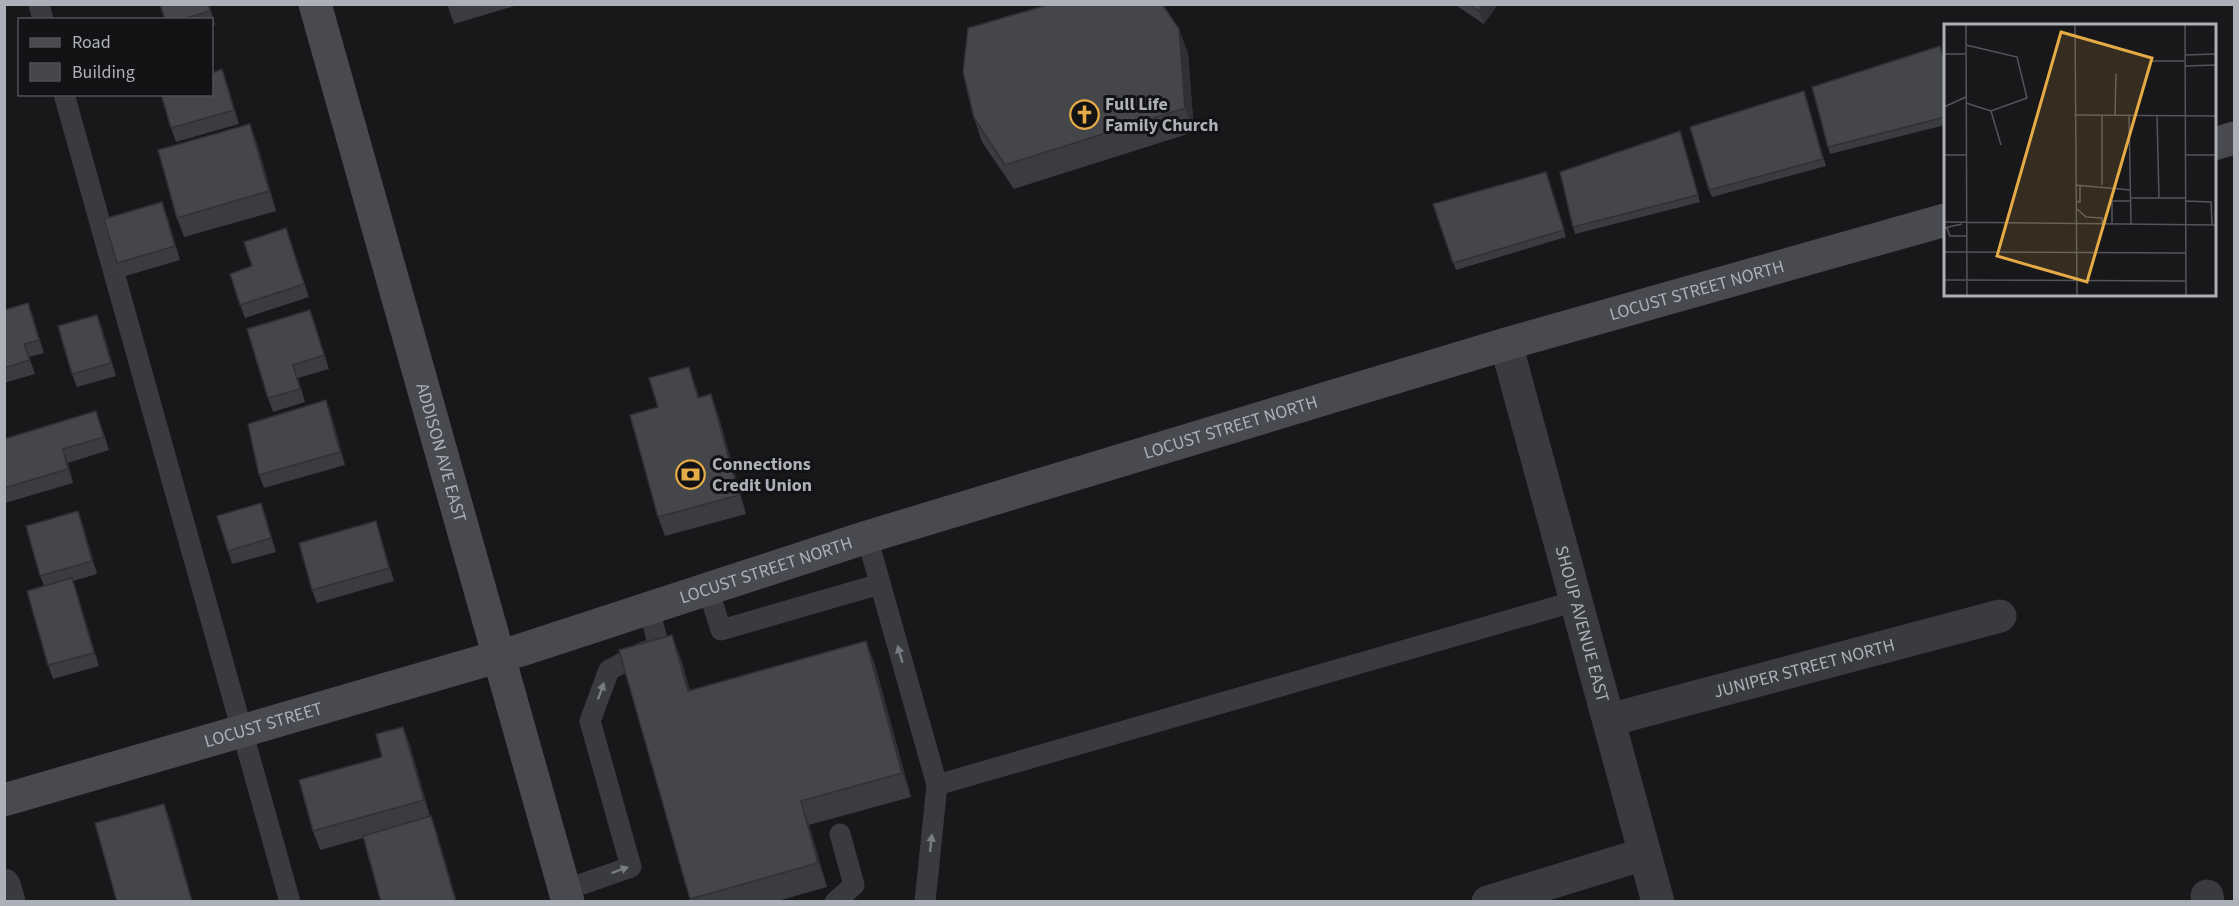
<svg xmlns="http://www.w3.org/2000/svg" width="2239" height="906" font-family="'Source Sans 3',sans-serif">
	<style>
		.lines { fill: none; stroke-linecap: round; stroke-linejoin: round }
		.lane { stroke: #3a3b3f; stroke-width: 21 }
		.street { stroke: #3a3b3f; stroke-width: 33 }
		.secondary { stroke: #484a4f; stroke-width: 33 }
		.wall { fill: #3b3c40 }
		.shaded-wall { fill: #303134 }
		.building { fill: #45464a; stroke: #303134; stroke-width: 1.5 }
		.oneway { fill: #797b82 }
		.labels { text-anchor: middle; dominant-baseline: central; stroke-width: 6; stroke-linejoin: round; paint-order: stroke }
		.poi-label { font-size: 18px; font-weight: bold; fill: #acb0b9; stroke: #131315; text-anchor: start }
		.street-label { font-size: 18px; fill: #acb0b9; stroke: #131315 }
		.inset-road { fill: none; stroke: #53555a; stroke-width: 1.5 }
		.view { fill: #e4ab46; fill-opacity: 0.15; stroke: #e4ab46; stroke-width: 3 }
		.inset-edge { fill: none; stroke: #acb0b9; stroke-width: 3 }
	</style>
	<rect width="100%" height="100%" fill="#18181a"/>
	<g class="lines">
		<path class="lane" d="M39,4l4,16
			M64,94l226,808
			M867,537l70,248 -12,117
			M708,589l13,41 159,-46
			M937,785l639,-184
			M565,890l66,-23 -41,-146 19,-51 35,-18 15,-5 -10,-38
			M835,902l19,-17 -14,-51"/>
		<g class="street">
			<path id="s1" d="M1506,344l152,558"/>
			<path id="s2" d="M1609,720l391,-104"/>
			<path d="M4,885l5,17"/>
			<path d="M2207,896l1,6"/>
			<path d="M1488,902l156,-48"/>
		</g>
		<g class="secondary">
			<path id="s3" d="M315,4l253,898"/>
			<path d="M2214,144l20,-6"/>
			<path id="s4" d="M4,800l517,-150 346,-113 639,-193 439,-124"/>
		</g>
	</g>
	<path class="wall" d="M209,4l6,21 -3,1v-6h-47z
		M447,4h74l-67,20z
		M1454,4h44l-14,20z
		M1188,53l6,79 -180,57 -32,-47 -8,-24z
		M1945,63v62l-115,29 -2,-7z
		M222,69l5,14 12,41 -63,18 -5,-14z
		M1806,98l20,68 -114,31 -3,-7z
		M1680,131l20,71 -125,32 -2,-7z
		M257,143l19,68 -92,26 -7,-19z
		M1548,179l18,58 -110,33 -23,-66z
		M167,216l13,44 -58,17 -5,-14z
		M286,228l23,69 -64,21 -5,-13z
		M28,303l16,50 -15,4 6,17 -31,9v-73z
		M310,310l19,59 -31,9 7,24 -32,10 -5,-14z
		M102,328l14,48 -39,11 -5,-13z
		M696,387l3,11 19,16 28,100 -81,22 -7,-19v-110z
		M326,400l5,14 14,51 -81,23 -5,-13z
		M101,425l8,25 -41,13 5,20 -68,20 -1,-64z
		M261,503l15,49 -44,12 -4,-13z
		M376,521l4,14 14,46 -77,22 -5,-13z
		M83,525l14,49 -24,7 26,85 -46,13 -5,-14 -4,-79 -4,-10z
		M866,641l9,24 36,132 -102,28 18,62 -53,15h-83l-72,-252 62,9 9,32z
		M403,727l7,19 20,71 1,-1 7,20 -75,2 -43,12 -7,-19 69,-74z"/>
	<path class="shaded-wall" d="M1483,4h15l-14,20 -5,-13z
		M1179,29l9,24 6,79 -9,-24z
		M222,69l5,14 12,41 -5,-14z
		M250,124l7,19 19,68 -7,-20z
		M162,202l5,14 13,44 -5,-14z
		M28,303l5,13 11,37 -5,-13z
		M310,310l5,14 14,45 -5,-14z
		M97,315l5,13 14,48 -5,-13z
		M689,367l7,20 9,31 -7,-20z
		M711,394l7,20 28,100 -7,-19z
		M326,400l5,14 14,51 -5,-13z
		M63,449l5,14 5,20 -5,-14z
		M261,503l5,13 10,36 -5,-14z
		M78,511l5,14 14,49 -5,-13z
		M376,521l4,14 14,46 -5,-13z
		M72,578l5,14 22,74 -5,-13z
		M672,635l9,24 16,56 -9,-24z
		M866,641l9,24 36,132 -9,-24z
		M403,727l7,19 21,73 -7,-19z
		M801,801l8,24 18,62 -9,-24z
		M164,804l7,19 22,79h-1z
		M431,816l7,20 19,66h-1z"/>
	<path class="building" d="M160,4h48l2,7 -30,9h-15z
		M1051,4h111l17,25 6,79 -180,57 -31,-47 -11,-46 5,-44z
		M1469,4h14l-4,7z
		M1940,46l5,18v53l-117,30 -16,-60z
		M222,69l12,41 -63,18 -10,-34h51v-21z
		M1804,91l19,68 -114,31 -19,-63z
		M250,124l19,67 -92,27 -19,-68z
		M1680,131l18,64 -125,32 -13,-55z
		M1546,172l18,58 -111,33 -20,-59z
		M162,202l13,44 -58,17 -13,-44z
		M286,228l18,56 -64,21 -10,-31 22,-8 -8,-24z
		M28,303l11,37 -15,4 6,16 -26,8v-58z
		M310,310l14,45 -31,10 7,24 -32,9 -21,-69z
		M97,315l14,48 -39,11 -14,-48z
		M689,367l9,31 13,-4 28,101 -81,22 -28,-102 28,-8 -9,-29z
		M326,400l14,52 -81,23 -11,-51z
		M96,411l8,26 -41,12 5,20 -64,19v-49z
		M261,503l10,35 -43,13 -11,-35z
		M78,511l14,50 -52,15 -14,-50z
		M376,521l13,47 -77,22 -13,-47z
		M72,578l22,75 -46,12 -21,-74z
		M672,635l16,56 178,-50 36,132 -101,28 17,62 -128,36 -71,-249z
		M403,727l21,73 -111,31 -14,-51 83,-23 -6,-23z
		M164,804l28,98h-75l-22,-79z
		M431,816l25,86h-75l-18,-66z"/>
	<defs><path id="oneway-solid" d="M-6-.8H1V-3.2L6.5 0L1 3.2V.8H-6Z" transform="scale(1.5)"/></defs>
	<g class="oneway">
		<use href="#oneway-solid" transform="translate(900 654) rotate(-106)"/>
		<use href="#oneway-solid" transform="translate(601 691) rotate(-70)"/>
		<use href="#oneway-solid" transform="translate(931 843) rotate(-84)"/>
		<use href="#oneway-solid" transform="translate(620 870) rotate(-20)"/>
	</g>
	<defs>
		<symbol id="church-ring" viewBox="-11 -11 22 22"><circle r="9.5" fill="#131315" stroke="#e4ab46" stroke-width="1.5"/><path d="M-1.2-6h2.4v3.5h3.3v2.4h-3.3V6h-2.4V-.1h-3.3v-2.4h3.3Z" fill="#e4ab46"/></symbol>
		<symbol id="bank-ring" viewBox="-11 -11 22 22"><circle r="9.5" fill="#131315" stroke="#e4ab46" stroke-width="1.5"/><path d="M-6-4H6V4H-6ZM0-2.3a2.3 2.3 0 1 0 0 4.6a2.3 2.3 0 1 0 0-4.6Z" fill="#e4ab46"/></symbol>
	</defs>
	<g fill-rule="evenodd">
		<use href="#church-ring" x="1068" y="98" width="33" height="33"/>
		<use href="#bank-ring" x="674" y="458" width="33" height="33"/>
	</g>
	<g class="labels">
		<g class="poi-label">
			<text x="1105" y="104">Full Life<tspan x="1105" dy="21">Family Church</tspan></text>
			<text x="712" y="464">Connections<tspan x="712" dy="21">Credit Union</tspan></text>
		</g>
		<g class="street-label">
			<text stroke="none"><textPath href="#s4" startOffset="1768">LOCUST STREET NORTH</textPath></text>
			<text stroke="none"><textPath href="#s4" startOffset="1282">LOCUST STREET NORTH</textPath></text>
			<text stroke="none"><textPath href="#s3" startOffset="466">ADDISON AVE EAST</textPath></text>
			<text stroke="none"><textPath href="#s4" startOffset="796">LOCUST STREET NORTH</textPath></text>
			<text stroke="none"><textPath href="#s1" startOffset="290">SHOUP AVENUE EAST</textPath></text>
			<text stroke="none"><textPath href="#s2" startOffset="202">JUNIPER STREET NORTH</textPath></text>
			<text stroke="none"><textPath href="#s4" startOffset="270">LOCUST STREET</textPath></text>
		</g>
	</g>
	<g transform="translate(1944 24)">
		<rect width="272" height="272" fill="#18181a"/>
		<path class="inset-road" d="M22,0l1,271M131,0l2,271M241,0l1,271M0,30h22M241,31l31,-1M206,37h35M241,42l31,-1M22,79l25,8 36,-13 -10,-41 -51,-12M0,83l22,-10M47,87l10,34M130,91l142,1M158,92v69M171,92l1,-42M185,92l2,109M213,92l2,82M0,131h23M242,131h30M131,161l56,5M187,174h55M242,177l25,1 1,23M132,178h4v-17M132,184l10,9 16,1v7M0,198l272,3M168,201v-24h19M0,204l18,-4M3,204l3,8h17M0,228l242,1M0,256l242,1"/>
		<path class="view" d="M117,8l91,26 -65,224 -90,-26z"/>
		<rect width="272" height="272" class="inset-edge"/>
	</g>
	<rect width="2239" height="906" fill="none" stroke="#acb0b9" stroke-width="12"/>
	<rect x="18" y="18" width="195" height="78" fill="#131315" stroke="#505257" stroke-width="1.5"/>
	<rect x="30" y="38" width="30" height="9" fill="#484a4f" stroke="#505257" stroke-width="1.5"/>
	<text x="72" y="48" font-size="18" fill="#acb0b9">Road</text>
	<rect x="30" y="63" width="30" height="18" fill="#45464a" stroke="#505257" stroke-width="1.5"/>
	<text x="72" y="78" font-size="18" fill="#acb0b9">Building</text>
</svg>
